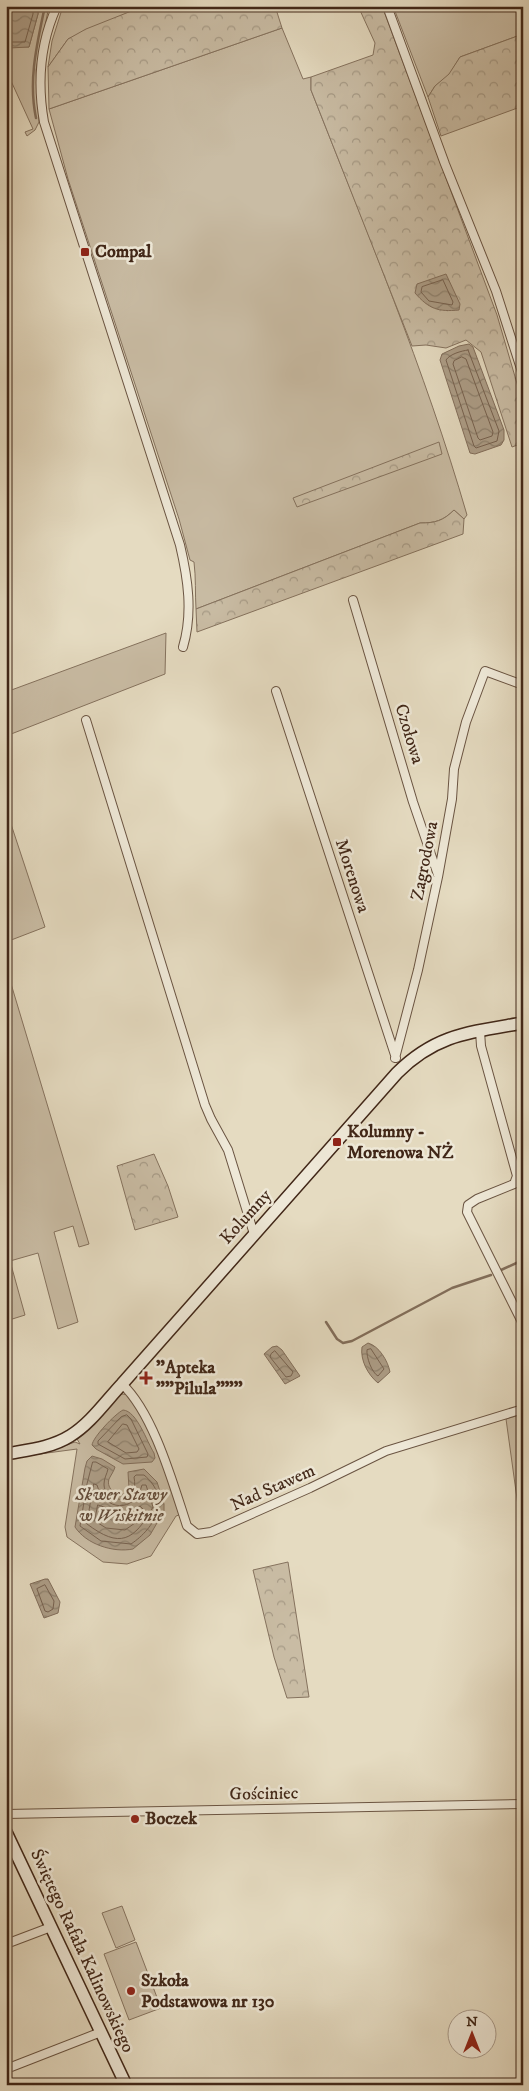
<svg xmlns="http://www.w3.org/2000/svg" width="529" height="2091" font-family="'IM FELL DW Pica',serif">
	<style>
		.green { fill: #c9bca4; stroke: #85725e }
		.forest { fill: url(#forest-crowns); stroke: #85725e }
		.water { fill: url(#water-waves); stroke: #826e5b }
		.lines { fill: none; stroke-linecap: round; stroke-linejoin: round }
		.shore { stroke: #776250; stroke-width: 1 }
		.stream { stroke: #826e5b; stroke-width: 2.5 }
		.street-casing { stroke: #6a5442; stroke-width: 10 }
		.secondary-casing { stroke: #412718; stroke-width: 14 }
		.street { stroke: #eee8d7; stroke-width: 8 }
		.secondary { stroke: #eee8d7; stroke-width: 11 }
		.poi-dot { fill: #8f2418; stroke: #eee8d7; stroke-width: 2 }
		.labels { text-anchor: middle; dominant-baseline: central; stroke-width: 5; stroke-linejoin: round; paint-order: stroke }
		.poi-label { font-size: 18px; font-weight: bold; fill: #412718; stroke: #eee8d7; text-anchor: start }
		.street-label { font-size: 18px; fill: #412718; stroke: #eee8d7 }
		.park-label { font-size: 18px; font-style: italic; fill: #634c3b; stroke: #eee8d7 }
	</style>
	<defs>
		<pattern id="forest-crowns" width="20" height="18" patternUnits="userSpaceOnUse" patternTransform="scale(1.25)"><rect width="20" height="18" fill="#c9bca4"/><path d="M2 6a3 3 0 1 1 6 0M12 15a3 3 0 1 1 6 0" fill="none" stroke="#a59985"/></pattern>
		<pattern id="water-waves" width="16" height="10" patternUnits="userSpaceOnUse" patternTransform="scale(1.25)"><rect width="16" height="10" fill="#ad9e88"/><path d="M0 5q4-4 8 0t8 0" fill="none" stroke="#8e816e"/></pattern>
	</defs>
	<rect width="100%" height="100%" fill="#e5dbc1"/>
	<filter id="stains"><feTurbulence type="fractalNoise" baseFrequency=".004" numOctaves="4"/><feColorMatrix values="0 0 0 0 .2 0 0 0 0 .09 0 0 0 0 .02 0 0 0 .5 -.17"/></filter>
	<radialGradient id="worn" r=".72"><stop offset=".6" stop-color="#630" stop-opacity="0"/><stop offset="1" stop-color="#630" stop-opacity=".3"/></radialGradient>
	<path class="green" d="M38,6h11l-13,64 3,52 -4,8 -8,6 -2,-4 8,-3 -27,-59v-44l1,20 22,1 9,-33z
		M63,6h81l-76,33 -20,28 4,-26z
		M393,6h130v28l-63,23 -11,18 -14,11 -7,11z
		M282,28l21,51 8,-2v13c55,140 114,280 156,425l-3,4 -10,-9c-11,11 -19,13 -34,13l-224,86c-1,-16 0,-31 -2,-47l-4,-2 -11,-41 -111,-340 -19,-70z
		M166,633l-1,41 -159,62v-44z
		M6,809l39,118 -39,15z
		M6,967l83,277 -10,3 -6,-21 -19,6 24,90 -20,7 -20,-76 -28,8 15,54 -19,6z
		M122,1394l8,1 2,3 27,51 20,58v8l-3,1 -25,40 -24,8 -24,-2 -36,-25 -2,-10 12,-78 -45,6 18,-4 25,-9 5,2 -3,-5z
		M523,1414v128l-17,-123z
		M122,1906l13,34 -19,8 -14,-35z
		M136,1942l25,66 -32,12 -25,-66z"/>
	<path class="forest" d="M144,6h131l7,22 -233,81 -1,-42 20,-28 18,-10z
		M358,6h24l115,309 26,89v39l-11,4 -31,-95 -15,-12 -20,8 -20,-3 -14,1 -101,-256v-13l62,-22 2,-12z
		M523,34v72l-82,30 -13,-39 7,-11 14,-12 11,-17z
		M439,442l3,12 -145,53 -4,-9z
		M454,510l10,9 -1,15 -266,98 -1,-23 224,-86c15,0 23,-2 34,-13z
		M154,1154l14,32 10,31 -43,13 -18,-64z
		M288,1562l21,135 -22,1 -13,-41 -21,-87z"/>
	<path class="water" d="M6,6h32v8l-9,33 -20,1 -2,-2z
		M446,274l14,30 -1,6c-21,2 -30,-1 -44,-17l2,-9z
		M469,344l4,3 31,83v10l-3,5 -26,9 -5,-1 -30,-93 2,-6 17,-8z
		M368,1343c11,3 20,18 22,29l-12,11c-10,-8 -18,-23 -16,-36z
		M277,1346l5,4 18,26 -15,8 -21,-30 8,-7z
		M123,1410c14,1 24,32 31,43l1,5 -3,4 -29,2 -27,-15 -4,-4c1,-8 23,-31 31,-35z
		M92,1456l10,3 13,8c-1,4 -4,8 -6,12 -3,11 8,16 17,15l3,-5 -1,-17 16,-3 13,13 7,22v7l-14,24 -17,14c-20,4 -47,-5 -58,-22l10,-59 2,-7z
		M45,1579h3l12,23 -2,11 -14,5 -14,-34z"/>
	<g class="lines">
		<path class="shore" d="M6,42h19l8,-28v-8
			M443,280l10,22 -1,3 -23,-4 -8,-9 1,-5z
			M468,350l31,81 -2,10 -21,7 -2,-2 -28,-86c4,-6 15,-9 22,-10z
			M462,357l4,2 27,73 -1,4 -12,4 -2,-2 -25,-74 1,-3z
			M371,1349l13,20 -6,7c-6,-3 -12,-19 -11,-26z
			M275,1351l18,21 -2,4 -5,1 -16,-20 1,-3z
			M127,1415l4,4 17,35 -1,3 -22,2 -27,-15v-3l23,-24z
			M123,1424l4,1 12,24 -2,3 -11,1 -18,-11z
			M93,1462h3l12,7c-1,5 -4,9 -4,15 0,20 36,23 30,-7l2,-2h8c28,23 11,53 -13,69l-30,-3 -21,-15 7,-42z
			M94,1484l3,1c7,26 38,29 45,0h4l7,22c-19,34 -33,42 -66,17z
			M98,1505c17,5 24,14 42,1l3,3 -8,14 -10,7 -19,-2 -11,-7z
			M45,1585l9,16 -1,8 -5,3 -3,-1 -8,-22z"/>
		<path class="stream" d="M36,118c-8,-38 1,-74 9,-112
			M501,1270l22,-10
			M326,1322l11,17 6,4 9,-2 100,-53 39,-13"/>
		<defs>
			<path id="street" d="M57,6c-17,37 -20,76 -13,116l136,423c8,34 13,68 3,102
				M387,6l58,158 51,127 27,84
				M353,600l60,202 25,73
				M276,691l120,367
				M86,720l119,385 6,14 17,31 26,84
				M480,1031l1,15 36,130 -3,8 -37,15 -9,6 -1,7 56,112
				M395,1058l23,-88 20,-93 14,-78 2,-30 12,-47 19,-51 38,14
				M122,1384c32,30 51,100 65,142l10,8 14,-2 99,-44 76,-37 137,-42
				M6,1814l517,-10
				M6,1944l45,-17
				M6,2069l95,-37"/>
			<path id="secondary" d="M6,1454c21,-4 45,-6 64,-18 20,-12 36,-35 52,-52l275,-311c39,-39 74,-41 126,-50
				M6,1832l120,253"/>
		</defs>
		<use href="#street" class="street-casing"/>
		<use href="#secondary" class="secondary-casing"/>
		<use href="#street" class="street"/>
		<use href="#secondary" class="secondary"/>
	</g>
	<g class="poi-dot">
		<rect x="80" y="247" width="10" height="10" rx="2.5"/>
		<rect x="332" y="1137" width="10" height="10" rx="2.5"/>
		<path d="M143.5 1370.5h5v5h5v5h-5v5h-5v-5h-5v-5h5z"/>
		<circle cx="135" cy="1819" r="5"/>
		<circle cx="131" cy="1991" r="5"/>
	</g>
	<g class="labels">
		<g class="poi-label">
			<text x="95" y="252">Compal</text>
			<text x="347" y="1132">Kolumny -<tspan x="347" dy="21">Morenowa NŻ</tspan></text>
			<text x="156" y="1368">"Apteka<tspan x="156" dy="21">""Pilula"""</tspan></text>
			<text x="145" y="1819">Boczek</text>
			<text x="141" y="1981">Szkoła<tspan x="141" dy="21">Podstawowa nr 130</tspan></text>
		</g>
		<g class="street-label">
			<text transform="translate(409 734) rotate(73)">Czołowa</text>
			<text transform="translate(425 861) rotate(-79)">Zagrodowa</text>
			<text transform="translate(352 876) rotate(72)">Morenowa</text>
			<text transform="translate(246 1217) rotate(-48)">Kolumny</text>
			<text transform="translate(273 1488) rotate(-24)">Nad Stawem</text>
			<text transform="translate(264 1794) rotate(-1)">Gościniec</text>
			<text transform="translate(82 1951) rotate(65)">Świętego Rafała Kalinowskiego</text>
		</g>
		<g class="park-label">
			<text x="121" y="1495">Skwer Stawy<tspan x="121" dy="21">w Wiskitnie</tspan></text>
		</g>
	</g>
	<rect width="529" height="2091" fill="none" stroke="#e5dbc1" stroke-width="25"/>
	<rect x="8" y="8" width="514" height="2076" fill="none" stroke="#412718" stroke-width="2.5"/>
	<rect x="12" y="12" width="504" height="2066" fill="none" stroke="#412718"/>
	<g transform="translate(472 2034)"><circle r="24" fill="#eee8d7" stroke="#a99b8b"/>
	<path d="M0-4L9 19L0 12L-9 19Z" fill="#8f2418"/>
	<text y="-8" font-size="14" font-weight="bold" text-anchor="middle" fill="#412718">N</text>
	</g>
	<rect width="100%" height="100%" filter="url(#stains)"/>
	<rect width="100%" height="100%" fill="url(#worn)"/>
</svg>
